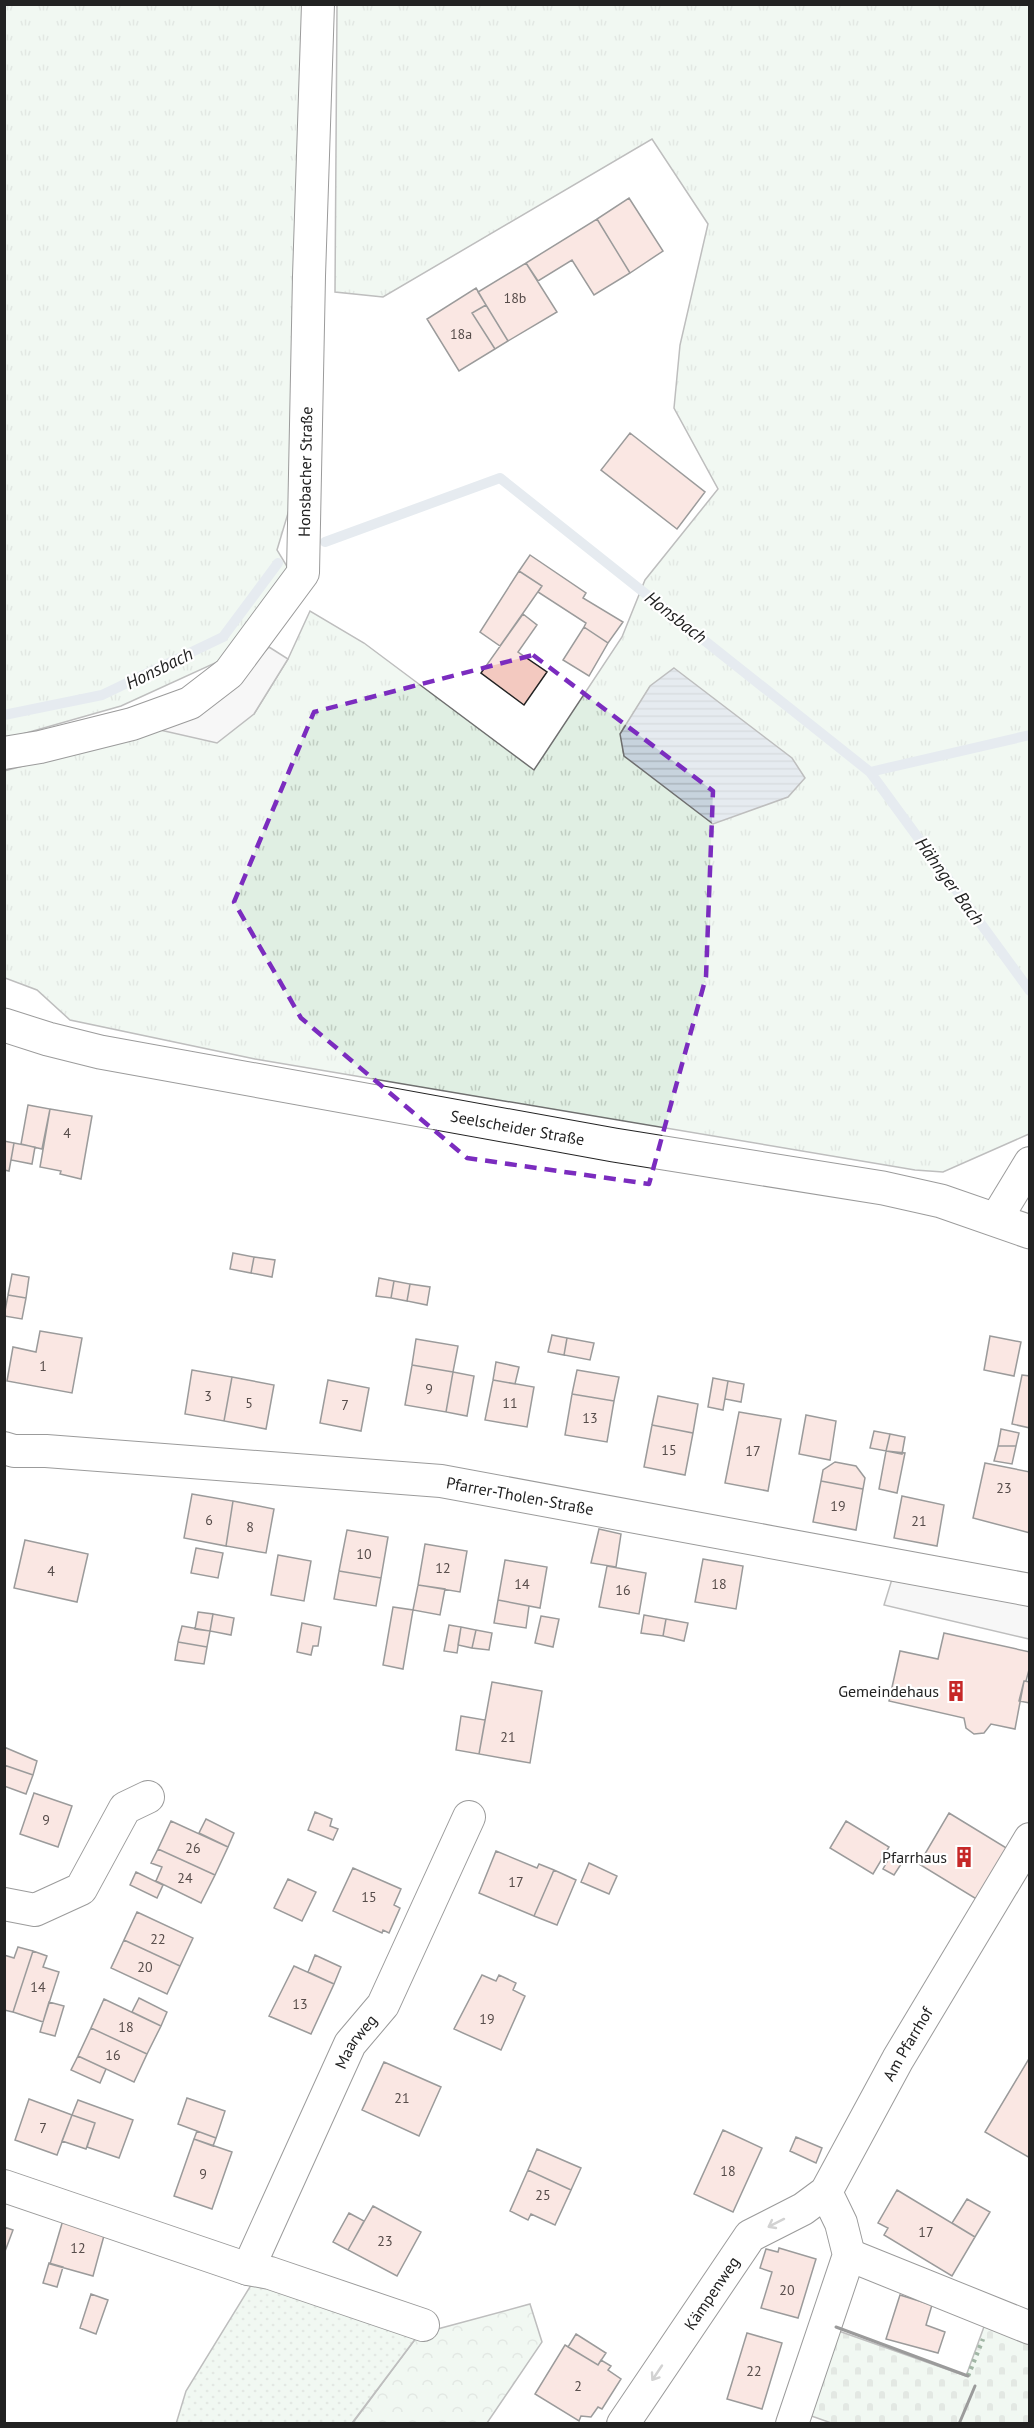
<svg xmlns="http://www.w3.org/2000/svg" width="1034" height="2428" font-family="'PT Sans',sans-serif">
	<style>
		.grass { fill: url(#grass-tufts); stroke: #6f6f6f; stroke-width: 1.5; fill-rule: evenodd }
		.forest { fill: url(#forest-crowns); stroke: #6f6f6f; stroke-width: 1.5 }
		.cemetery { fill: url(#cemetery-stones); stroke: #6f6f6f; stroke-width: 1.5 }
		.park { fill: url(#park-dots); stroke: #6f6f6f; stroke-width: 1.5 }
		.parking { fill: #ededed; stroke: #6f6f6f; stroke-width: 1.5 }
		.water { fill: url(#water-rules); stroke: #6f6f6f; stroke-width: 1.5 }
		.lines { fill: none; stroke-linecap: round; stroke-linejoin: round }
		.stream { stroke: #c7d3dd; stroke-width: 10 }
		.building { fill: #f3c9c0; stroke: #222; stroke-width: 1.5 }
		.minor-casing { stroke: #222; stroke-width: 34 }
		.tertiary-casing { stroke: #222; stroke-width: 35 }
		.minor { stroke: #fff; stroke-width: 32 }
		.tertiary { stroke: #fff; stroke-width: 33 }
		.hedge { stroke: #2f5e38; stroke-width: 4.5; stroke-dasharray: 3 4.5; stroke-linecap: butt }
		.wall { stroke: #222; stroke-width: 3 }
		.oneway { stroke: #9c9c9c }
		.marked { fill: none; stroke: #7b2cbf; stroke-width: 4.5; stroke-dasharray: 12 8; stroke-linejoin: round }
		.labels { text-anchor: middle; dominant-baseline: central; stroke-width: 4.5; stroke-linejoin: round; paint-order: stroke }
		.number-label { font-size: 14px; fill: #564c4a }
		.street-label { font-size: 16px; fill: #222; stroke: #fff }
		.poi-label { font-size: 16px; fill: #222; stroke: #fff; text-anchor: end }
		.water-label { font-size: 18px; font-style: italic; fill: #222; stroke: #fff }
	</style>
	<defs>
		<pattern id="grass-tufts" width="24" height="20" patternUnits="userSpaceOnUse" patternTransform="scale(1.5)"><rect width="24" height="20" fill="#e0efe3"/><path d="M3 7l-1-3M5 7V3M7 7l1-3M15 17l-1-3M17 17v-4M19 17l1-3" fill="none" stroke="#c0cdc2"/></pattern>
		<pattern id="forest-crowns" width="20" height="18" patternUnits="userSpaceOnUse" patternTransform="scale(1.5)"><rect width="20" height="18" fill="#e0efe3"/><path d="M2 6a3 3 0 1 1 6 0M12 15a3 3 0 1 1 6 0" fill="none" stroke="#c0cdc2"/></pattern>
		<pattern id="cemetery-stones" width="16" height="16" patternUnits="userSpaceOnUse" patternTransform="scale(1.5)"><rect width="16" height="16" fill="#e0efe3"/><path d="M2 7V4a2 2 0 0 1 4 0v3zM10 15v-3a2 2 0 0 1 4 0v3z" fill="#c0cdc2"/></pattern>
		<pattern id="park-dots" width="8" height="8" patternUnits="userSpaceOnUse" patternTransform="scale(1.5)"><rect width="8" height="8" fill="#e0efe3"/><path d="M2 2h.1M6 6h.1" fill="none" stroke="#c0cdc2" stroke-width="1.8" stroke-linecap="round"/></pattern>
		<pattern id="water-rules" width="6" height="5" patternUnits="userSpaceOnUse" patternTransform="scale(1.5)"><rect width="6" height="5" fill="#c7d3dd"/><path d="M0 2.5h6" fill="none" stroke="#abb5bd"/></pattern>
	</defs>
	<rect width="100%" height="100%" fill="#fff"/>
	<path class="grass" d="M5,5h298l-14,505 -12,40 14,23 -67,86 -103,47 -116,33z
		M337,5h692v1129l-86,38 -28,-2 -660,-111 -185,-39 -33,-30 -32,-12 -1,-207 156,-41 94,-16 34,-55 22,-48 54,32 170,127 88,-133 23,-57 73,-91 -44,-81 6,-63 28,-121 -56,-85 -269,158 -48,-5zM650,687l-26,69 -3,-22z"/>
	<path class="forest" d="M530,2304l12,38 -55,81 -135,1 67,-90z"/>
	<path class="cemetery" d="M985,2324l44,19v80l-195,1 -31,-11 30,-84 133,47z"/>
	<path class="park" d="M256,2277l163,57 -67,89 -176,1 10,-33z"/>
	<path class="parking" d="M269,647l19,12 -34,55 -37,29 -57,-13 56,-27z
		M892,1579l137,26v34l-145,-34z"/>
	<path class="water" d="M674,668l118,90 13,20 -17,19 -75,27 -89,-68 -4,-22 30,-48z"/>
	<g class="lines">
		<path class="stream" d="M325,542l175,-64 370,294 160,-37
			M4,715l98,-20 121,-58 55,-74
			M870,772l160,219"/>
	</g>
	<path class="building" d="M629,198l34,53 -33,22 -33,-54z
		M597,219l33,54 -36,22 -22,-35 -34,21 -12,-18z
		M526,263l31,49 -49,29 -30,-49z
		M476,288l10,17 -14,8 23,36 -36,22 -32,-52z
		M486,305l22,36 -13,8 -23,-36z
		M630,433l75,59 -28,37 -76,-59z
		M530,555l56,38 -3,5 40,24 -15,21 -24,-16 2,-4 -48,-31 4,-6 -23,-15z
		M519,571l23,15 -42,60 -20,-14z
		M523,614l14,11 -19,27 29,20 -23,33 -43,-32z
		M584,627l24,16 -19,33 -26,-16z
		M28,1105l22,4 -8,40 -21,-5z
		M50,1109l42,7 -11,63 -21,-5 1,-3 -21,-4z
		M4,1141l10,2 -5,28 -5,-1z
		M14,1143l21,4 -3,17 -21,-4z
		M233,1253l21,4 -3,16 -21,-4z
		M254,1257l21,3 -3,17 -21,-4z
		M12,1274l17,3 -3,21 -18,-3z
		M379,1278l15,3 -3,17 -15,-2z
		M394,1281l16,3 -3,17 -16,-3z
		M410,1284l20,3 -3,18 -20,-4z
		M8,1295l18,3 -4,21 -18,-3z
		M40,1331l42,7 -10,55 -65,-12 6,-34 23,5z
		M552,1335l15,3 -3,17 -16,-3z
		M990,1336l31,6 -7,34 -30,-6z
		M567,1338l27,5 -4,17 -26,-5z
		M416,1339l42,7 -5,26 -41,-7z
		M496,1362l23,5 -4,17 -22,-4z
		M412,1365l41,7 -7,40 -41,-7z
		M192,1370l40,7 -8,44 -39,-7z
		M577,1370l42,7 -5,24 -42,-7z
		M453,1372l21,4 -7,40 -21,-4z
		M1022,1375l8,1v52l-18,-4z
		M232,1377l42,8 -8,44 -42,-8z
		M713,1378l15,3 -5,29 -15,-3z
		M328,1380l41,8 -8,43 -41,-8z
		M493,1380l41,7 -7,40 -42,-7z
		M728,1381l16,3 -3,18 -16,-3z
		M572,1394l42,7 -7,41 -42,-7z
		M658,1396l40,8 -5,29 -41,-8z
		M739,1412l42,7 -13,72 -43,-8z
		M806,1415l30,6 -6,39 -31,-6z
		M652,1425l41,8 -8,42 -41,-8z
		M1001,1429l18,4 -3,13h-18z
		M874,1431l16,3 -4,17 -16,-3z
		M890,1434l15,3 -3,17 -16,-3z
		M998,1446h18l-4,18 -18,-3z
		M886,1451l19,2 -8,40 -18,-4z
		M835,1462l21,4 9,12 -2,11 -42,-8 2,-11z
		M985,1463l45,9v61l-57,-15z
		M821,1481l42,8 -7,41 -43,-8z
		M192,1494l41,7 -7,45 -42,-8z
		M902,1496l42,9 -7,41 -43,-8z
		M233,1501l41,8 -8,44 -40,-7z
		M599,1529l22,5 -5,33 -25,-4z
		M347,1530l41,7 -7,41 -42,-7z
		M25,1540l63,14 -11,48 -63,-14z
		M425,1544l42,7 -7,41 -42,-7z
		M196,1548l27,5 -5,25 -27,-5z
		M278,1555l33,6 -7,40 -33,-6z
		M703,1559l40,7 -7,43 -41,-7z
		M505,1560l42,7 -7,41 -42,-8z
		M607,1566l39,7 -7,41 -40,-7z
		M339,1571l42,7 -5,28 -42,-7z
		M418,1585l27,4 -5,26 -27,-5z
		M498,1600l31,6 -3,22 -32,-5z
		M393,1607l20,3 -10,59 -20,-4z
		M198,1612l15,2 -3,17 -15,-2z
		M213,1614l21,4 -3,17 -21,-4z
		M644,1615l22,4 -3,17 -22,-3z
		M541,1616l18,3 -6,28 -18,-4z
		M666,1619l22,4 -4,18 -21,-5z
		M302,1623l19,4 -3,19h-5l-2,9 -14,-3z
		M449,1625l12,2 -4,26 -13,-2z
		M182,1626l28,5 -3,16 -29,-5z
		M461,1627l15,3 -4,18 -14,-3z
		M476,1630l16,3 -3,17 -17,-2z
		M944,1633l86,19v14l-4,15h-2l-9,48 -24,-5 -7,9 -10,1 -8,-6 -2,-10 -75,-17 11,-50 38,8z
		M178,1642l29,5 -3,17 -29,-4z
		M1024,1681l6,1v21l-11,-2z
		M492,1682l50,9 -12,72 -51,-9z
		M461,1716l24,4 -6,34 -23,-4z
		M4,1747l33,14 -4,14 -29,-10z
		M4,1765l29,10 -7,19 -22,-8z
		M34,1793l38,13 -14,41 -38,-13z
		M315,1812l17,7 -2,7 8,3 -5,11 -25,-10z
		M949,1813l59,36 -30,51 -59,-36z
		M206,1819l28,14 -6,14 -29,-14z
		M171,1821l57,26 -13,28 -57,-26z
		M846,1821l43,26 -16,27 -43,-26z
		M158,1849l57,26 -14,28 -45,-22 6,-14 -11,-4z
		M496,1851l41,17 2,-4 15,6 -20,46 -55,-23z
		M893,1851l12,7 -11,17 -11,-6z
		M589,1863l28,13 -8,18 -28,-12z
		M353,1868l48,21 -7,16 6,3 -11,25 -6,-3 -1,3 -49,-22z
		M554,1870l22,10 -19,45 -23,-9z
		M136,1872l27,13 -6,13 -27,-13z
		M288,1879l28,13 -14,29 -28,-13z
		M137,1912l56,26 -13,28 -56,-26z
		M124,1940l56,26 -13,28 -56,-26z
		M18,1947l15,4 -20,61 -9,-2v-55l10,3z
		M33,1951l14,5 -4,11 16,5 -16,50 -30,-10z
		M315,1955l26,12 -7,17 -26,-12z
		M294,1966l40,18 -23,50 -42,-18z
		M482,1975l14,6 3,-6 17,8 -3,7 12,6 -24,54 -47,-21z
		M139,1998l28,14 -6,14 -29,-14z
		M104,1999l57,27 -14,28 -56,-26z
		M49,2002l15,4 -9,30 -15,-4z
		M91,2028l56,26 -13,28 -56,-26z
		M78,2056l28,13 -6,14 -29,-13z
		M1030,2057v101l-45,-26z
		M384,2062l57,25 -22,49 -57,-26z
		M187,2098l38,13 -9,27 -38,-14z
		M29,2099l43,16 -15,40 -42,-15z
		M78,2100l55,20 -14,38 -32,-11 8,-24 -23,-8z
		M72,2115l23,8 -9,26 -24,-8z
		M723,2130l39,18 -29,64 -39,-18z
		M197,2131l19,7 -3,8 -19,-7z
		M796,2137l26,11 -6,15 -26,-12z
		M194,2139l38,13 -20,57 -38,-13z
		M537,2149l44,19 -10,22 -43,-20z
		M528,2170l43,20 -16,35 -24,-11 -3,6 -18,-9z
		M897,2190l78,47 -23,39 -68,-41 4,-7 -10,-5z
		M967,2199l23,13 -15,25 -23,-14z
		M373,2206l48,26 -24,44 -49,-26z
		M349,2213l15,8 -16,29 -15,-8z
		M63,2220l42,12 -12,44 -43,-12z
		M4,2227l9,3 -9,24z
		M779,2248l37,11 -18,59 -37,-10 11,-36 -12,-4 6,-19 12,3z
		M49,2263l14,4 -6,20 -14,-4z
		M91,2294l17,6 -12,34 -16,-6z
		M900,2295l32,10 -6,20 19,7 -7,21 -52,-14z
		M747,2333l35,10 -20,66 -35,-10z
		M576,2334l30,19 -8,12 -30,-18z
		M565,2345l33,20 3,-5 10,6 -3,4 13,9 -19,30 -4,-2 -7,10 -10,-1 -2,5 -44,-27z"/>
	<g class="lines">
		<defs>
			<g id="minor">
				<path id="s1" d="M4,753l36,-6 92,-23 58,-21 39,-30 74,-100 6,-297 9,-272"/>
				<path d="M996,1219l34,-56"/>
				<path id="s2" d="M4,1448l10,3h32l395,30 589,109"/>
				<path d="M4,1904l31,6 46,-21 44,-81 23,-11"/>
				<path d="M4,2186l244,83 22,4 153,52"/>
				<path d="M849,2255l181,73"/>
				<path id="s3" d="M248,2269l102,-225 33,-39 86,-188"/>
				<path id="s4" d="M623,2424l127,-188 53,-27 23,-17 72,-133 132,-220"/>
				<path d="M792,2424l57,-169 -8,-32 -15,-31"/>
			</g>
			<g id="tertiary">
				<path id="s5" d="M4,1025l44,14 52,13 514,93 269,43 58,13 89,31"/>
			</g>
		</defs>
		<use href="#minor" class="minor-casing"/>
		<use href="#tertiary" class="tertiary-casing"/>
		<use href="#minor" class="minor"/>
		<use href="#tertiary" class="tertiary"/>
		<path class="hedge" d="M968,2376l15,-37"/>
		<path class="wall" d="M836,2327l132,49
			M959,2424l16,-38"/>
	</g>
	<defs><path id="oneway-shaft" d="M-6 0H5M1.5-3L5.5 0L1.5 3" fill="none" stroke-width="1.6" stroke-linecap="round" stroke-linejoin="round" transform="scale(1.5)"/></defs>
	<g class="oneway">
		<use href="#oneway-shaft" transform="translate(776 2223) rotate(153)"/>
		<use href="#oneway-shaft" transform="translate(657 2373) rotate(124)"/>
	</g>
	<path d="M0 0H1034V2428H0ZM533,655l180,136 -7,186 -57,207 -182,-26 -166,-140 -67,-116 80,-190z" fill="#fff" fill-opacity=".55" fill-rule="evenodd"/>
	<path class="marked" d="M533,655l180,136 -7,186 -57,207 -182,-26 -166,-140 -67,-116 80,-190z"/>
	<defs>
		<symbol id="building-bare" viewBox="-9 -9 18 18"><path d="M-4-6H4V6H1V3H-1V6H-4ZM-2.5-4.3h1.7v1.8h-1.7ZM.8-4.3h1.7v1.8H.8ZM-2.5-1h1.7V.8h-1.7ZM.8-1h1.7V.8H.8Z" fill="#c62828" stroke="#fff" stroke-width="2.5" paint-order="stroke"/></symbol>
	</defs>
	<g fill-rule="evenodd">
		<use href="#building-bare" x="941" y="1676" width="30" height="30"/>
		<use href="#building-bare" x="949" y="1842" width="30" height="30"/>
	</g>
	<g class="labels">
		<g class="number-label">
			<text x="515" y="298">18b</text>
			<text x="461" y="334">18a</text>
			<text x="67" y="1133">4</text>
			<text x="43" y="1366">1</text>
			<text x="429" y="1389">9</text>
			<text x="208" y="1396">3</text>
			<text x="249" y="1403">5</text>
			<text x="510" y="1403">11</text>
			<text x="345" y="1405">7</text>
			<text x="590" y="1418">13</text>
			<text x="669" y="1450">15</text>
			<text x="753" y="1451">17</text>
			<text x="1004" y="1488">23</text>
			<text x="838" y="1506">19</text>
			<text x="209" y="1520">6</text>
			<text x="919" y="1521">21</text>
			<text x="250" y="1527">8</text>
			<text x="364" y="1554">10</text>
			<text x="443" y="1568">12</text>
			<text x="51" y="1571">4</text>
			<text x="522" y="1584">14</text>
			<text x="719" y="1584">18</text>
			<text x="623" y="1590">16</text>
			<text x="508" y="1737">21</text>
			<text x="46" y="1820">9</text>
			<text x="193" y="1848">26</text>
			<text x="185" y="1878">24</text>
			<text x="516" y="1882">17</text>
			<text x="369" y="1897">15</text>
			<text x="158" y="1939">22</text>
			<text x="145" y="1967">20</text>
			<text x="38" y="1987">14</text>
			<text x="300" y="2004">13</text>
			<text x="487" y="2019">19</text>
			<text x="126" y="2027">18</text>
			<text x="113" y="2055">16</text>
			<text x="402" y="2098">21</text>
			<text x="43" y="2128">7</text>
			<text x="728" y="2171">18</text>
			<text x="203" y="2174">9</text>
			<text x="543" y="2195">25</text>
			<text x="926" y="2232">17</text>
			<text x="385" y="2241">23</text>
			<text x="78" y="2248">12</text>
			<text x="787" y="2290">20</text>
			<text x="754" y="2371">22</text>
			<text x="578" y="2386">2</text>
		</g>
		<g class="street-label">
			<text stroke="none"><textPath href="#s1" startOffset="468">Honsbacher Straße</textPath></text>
			<text stroke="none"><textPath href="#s5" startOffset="524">Seelscheider Straße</textPath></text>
			<text stroke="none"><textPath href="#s2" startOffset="519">Pfarrer-Tholen-Straße</textPath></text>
			<text stroke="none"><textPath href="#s3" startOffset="252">Maarweg</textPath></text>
			<text stroke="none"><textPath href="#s4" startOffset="484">Am Pfarrhof</textPath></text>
			<text stroke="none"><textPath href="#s4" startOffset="158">Kämpenweg</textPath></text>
		</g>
		<g class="poi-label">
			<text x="939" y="1691">Gemeindehaus</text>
			<text x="947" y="1857">Pfarrhaus</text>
		</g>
		<g class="water-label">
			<text transform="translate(676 617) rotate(38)">Honsbach</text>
			<text transform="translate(159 668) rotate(-26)">Honsbach</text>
			<text transform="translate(950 881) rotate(54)">Hähnger Bach</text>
		</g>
	</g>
	<rect width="1034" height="2428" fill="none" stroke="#222222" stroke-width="12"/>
</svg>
